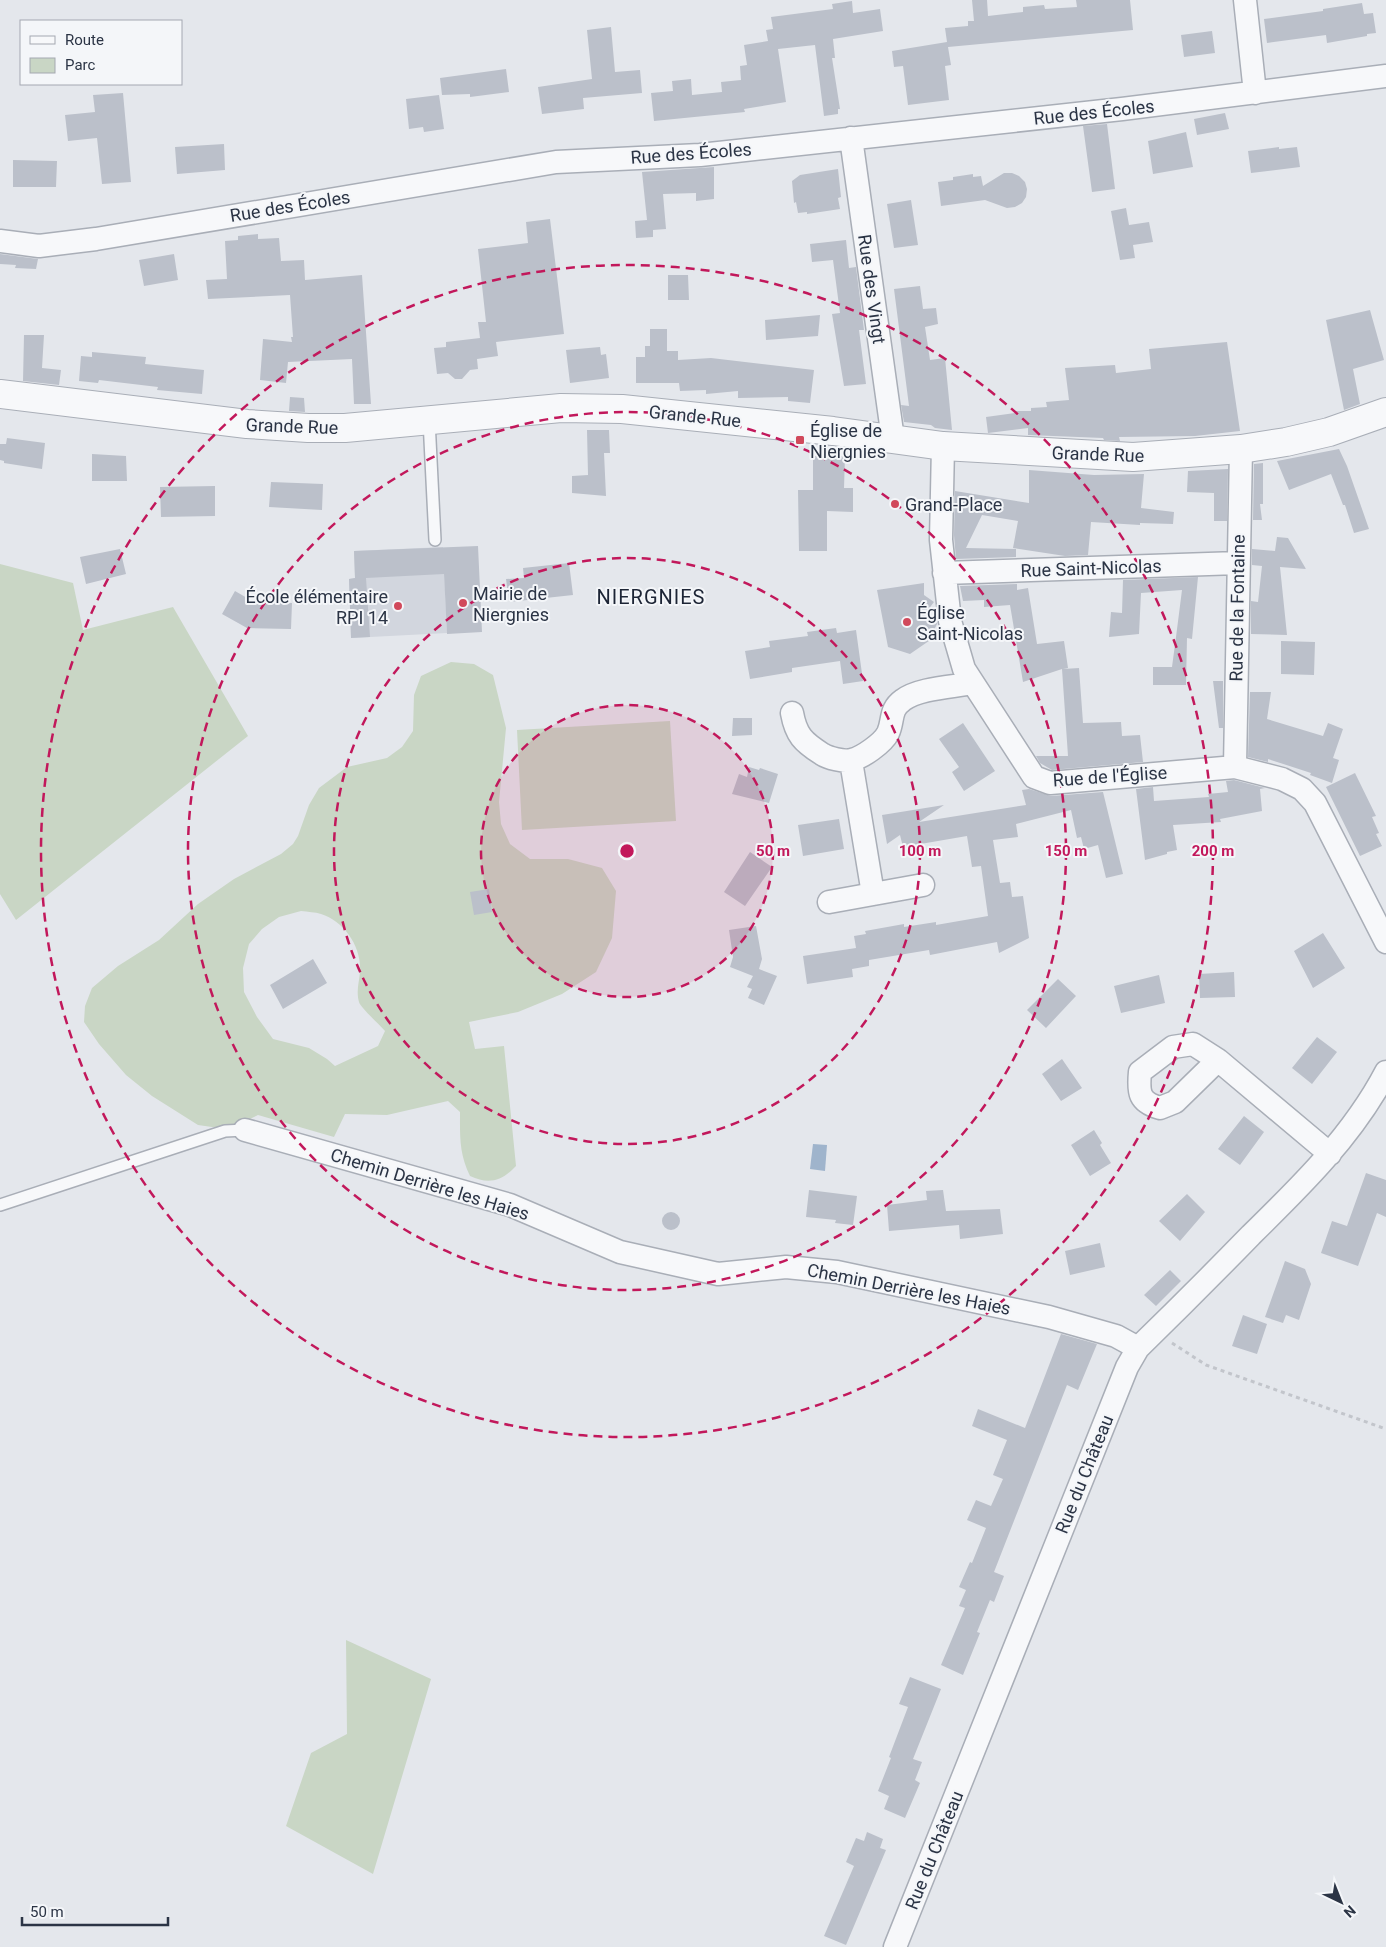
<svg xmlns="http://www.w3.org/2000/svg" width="1386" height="1947" font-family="Roboto,sans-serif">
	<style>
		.built { fill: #d2d6de }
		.green { fill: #c9d6c5; fill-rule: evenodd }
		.water { fill: #9fb4cc }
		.building { fill: #bbc0ca }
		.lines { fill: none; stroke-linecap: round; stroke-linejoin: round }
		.service-casing { stroke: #a9aeb7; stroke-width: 14 }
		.minor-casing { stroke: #a9aeb7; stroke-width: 25 }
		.tertiary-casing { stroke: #a9aeb7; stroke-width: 30 }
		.path { stroke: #c2c5cb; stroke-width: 3; stroke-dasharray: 4 4; stroke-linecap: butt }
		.service { stroke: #f7f8fa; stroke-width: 11 }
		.minor { stroke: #f7f8fa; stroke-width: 22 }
		.tertiary { stroke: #f7f8fa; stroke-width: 28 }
		.ring { fill: none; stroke: #c2185b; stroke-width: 2.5; stroke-dasharray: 9 6 }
		.poi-dot { fill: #d1495b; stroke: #f4f6f9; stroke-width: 2 }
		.labels { text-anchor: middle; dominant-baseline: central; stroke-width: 4; stroke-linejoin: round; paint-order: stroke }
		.street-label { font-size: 18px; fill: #2b3445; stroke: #f4f6f9 }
		.poi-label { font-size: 18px; fill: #2b3445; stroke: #f4f6f9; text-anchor: start }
		.quarter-label { font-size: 20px; letter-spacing: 1px; fill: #1d2536; stroke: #f4f6f9 }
		.centre { fill: #c2185b; stroke: #f4f6f9; stroke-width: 2.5 }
		.ring-label { font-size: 15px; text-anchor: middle; font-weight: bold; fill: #c2185b; stroke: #f4f6f9; stroke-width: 4; stroke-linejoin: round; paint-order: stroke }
	</style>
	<rect width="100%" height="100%" fill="#e4e7ec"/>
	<path class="built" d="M443,547l4,86 -96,5 -2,-59 6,-1 -1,-27z"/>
	<path class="green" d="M0,564l73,19 10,47 90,-23 75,129 -232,184 -16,-26z
		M451,662l23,2 19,11 13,53 -7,74 2,22 9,20 20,15h38l34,9 14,23 -4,47 -16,34 -34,22 -44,18 -49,10 6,27 29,-3 12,120c-14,15 -27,19 -46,10 -11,-23 -10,-39 -10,-64l-12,-11 -61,14 -42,-1 -11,23 -76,-22 -16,8 -17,4h-13l-14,-2 -46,-29 -26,-21 -27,-31 -15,-22 1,-16 7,-18 26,-22 41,-26 39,-36 36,-25 47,-25 12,-10 5,-8 11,-31 10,-17 28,-21 40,-9 15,-11 11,-16 1,-36 7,-19zM301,911c7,1 14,1 20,3 23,7 41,33 39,58 -1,11 -4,19 -1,30 1,5 21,23 26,29l-7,15 -43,20 -8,-7 -18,-11 -36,-9 -16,-22 -13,-25 -1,-24 6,-24 13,-15 17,-12z
		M670,721l6,100 -154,9 -5,-100z
		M346,1640l85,39 -58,195 -87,-48 25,-73 36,-19z"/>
	<path class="water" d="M813,1144l14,1 -2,26 -15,-2z"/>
	<path class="building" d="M972,0h15l1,16 35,-4v-5l21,-2 1,4 32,-2 -1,-7h54l3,30 -185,17 3,18 -6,1 4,34 -41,5 -5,-39 -9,1 -2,-16 55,-9 -2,-14 23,-2v-5h6z
		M852,1l1,12 27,-4 3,22 -50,8 2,19h-3l8,51h-2v5l-14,2 -9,-71 -37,4 8,53 -42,7 1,3 -91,9 -3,-28 22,-2 -1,-10 19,-2 1,16 30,-3 -1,-10 20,-2 -1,-14 7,-1 -3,-20 24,-4 -2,-11 7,-1 -2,-12 62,-8 -1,-5z
		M1362,3l2,11 9,-1 3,20 -9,1v2l-40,7 -1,-8 -59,8 -3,-24 59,-8v-2z
		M611,27l4,45 25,-2 2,23 -59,5 1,11 -42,5 -4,-27 54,-8 -5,-49z
		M1212,31l3,22 -31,4 -3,-22z
		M506,69l3,23 -39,5v-3l-28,1 -2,-17z
		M123,93l8,89 -29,2 -5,-46 -29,3 -3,-26 30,-3 -2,-17z
		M439,95l5,34 -20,3 -1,-5 -14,2 -3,-30z
		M1225,113l4,16 -32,6 -3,-16z
		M1107,124l8,65 -23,3 -9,-66z
		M1186,132l7,35 -40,7 -5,-33z
		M224,144l1,26 -48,4 -2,-27z
		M1279,147v2l18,-2 3,20 -49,6 -3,-22z
		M13,160l44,1 -1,26h-43z
		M714,167v32l-18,2v-8l-33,1 3,35 -13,1v7l-17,1 -1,-17 12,-1 -5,-48z
		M838,169l3,28 -3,1 2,11 -33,5v-2l-9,1 -2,-11 -2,1 -2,-22 8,-6z
		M1004,173h8l7,3 6,6 2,7 -1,8 -4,6 -7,4 -8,1 -22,-8 -44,6 -3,-24 15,-2v-3l20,-3v3l8,-1 2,10z
		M911,200l7,45 -24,3 -7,-44z
		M1126,208l3,17 20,-3 4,20 -20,3 2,13 -15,2 -9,-49z
		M550,219l14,115 -68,8 2,14 -21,3 1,10 -8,1 -8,9h-7l-7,-6 -11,1 -3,-26 12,-1v-5l34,-4 -2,-16h8l-8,-73 50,-6 -2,-21z
		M258,234v5l21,-1 2,23 23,-1 1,20 57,-5 9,129h-17l-2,-45 -64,3 -2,21 -26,-3 3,-41 29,3 -1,-5h2l-3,-42 -82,4 -2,-19 21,-1 -2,-38 13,-1v-4z
		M846,240l3,28 7,-1 8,63h-5l7,54 -22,2 -12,-72 8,-1 -7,-53 -21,2 -2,-18z
		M0,254l38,5 -2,10 -21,-1 1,-3 -16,-1z
		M174,254l4,26 -34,6 -5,-26z
		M668,275h20l1,25h-21z
		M920,286l3,23 13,-1 2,16 -13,3 5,33 15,-2 7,72 -17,-2 -4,-3 -27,-3 -3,-17 8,1 -15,-117z
		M1370,310l14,50 -31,9 7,35 -16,6 -18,-90z
		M820,315l-2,21 -52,4 -1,-20z
		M650,329h17v22h11v9l33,-2 103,12 -4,33 -22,-2v-4l-50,1v-7l-32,3v-4l-26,1 -1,-8h-43v-26h9v-11h5z
		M24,335h20l-2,33 19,2 -2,15 -36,-4z
		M1227,342l13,89 -45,5 -76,1 1,4 -16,-1 -1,-2 -75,-3v-7l-40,5 -2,-16 29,-4v-2h16v-3l16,-1 -1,-5 23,-2 -4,-32 50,-3 1,8 35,-4 -2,-20z
		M600,347l1,8 5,-1 3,24 -39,5 -4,-33z
		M92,352l54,5 -1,7 59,6 -2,24 -45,-4 1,-3 -59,-7 -1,3 -19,-2 2,-25 11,1z
		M290,397l14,1 1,14 -16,-1z
		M587,430h22l1,23h-6l2,43 -34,-3v-17l16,-1z
		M7,438l38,5 -3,26 -38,-6v-2l-4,-1v-16h6z
		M1339,449l8,17 22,63 -15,4 -9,-28h-2l-12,-31 -42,16 -12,-29z
		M92,454l34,2 1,25h-35z
		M813,456h32l-1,32h9v24l-26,-1v40h-28l-1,-61h15z
		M1263,463v41h-3l2,16h-9l1,-56z
		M1228,469l-1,52h-13v-28l-27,-1 1,-21z
		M1029,470l65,5 50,-1 -3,34 33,4 -1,12 -33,-1v2l-49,-3 -3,33 -23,1 -52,-8 5,-27 -36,-6 -16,33 50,1v8l-60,2 -2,-24 1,-44 74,12z
		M271,482l52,2 -1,26 -53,-3z
		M215,486v30l-54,1 -1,-30z
		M1277,537l11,1 18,31 -26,-2 7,68 -36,-1v-33l7,1 4,-36 -10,-1v-16l23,2z
		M478,546l4,86 -35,2 -3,-60 -78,4 4,59 -19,1 -2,-59 6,-1 -1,-27z
		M120,549l6,25 -40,10 -6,-27z
		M569,563l4,32 -64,7 -3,-23 18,-1 -1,-10z
		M1198,577l-6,62 -5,-1 -1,47h-33v-18h19l4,-30 6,1 -6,-1 6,-47 -41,3 -2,41 -30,3 2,-25 11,1 1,-33z
		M924,583v12l10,7 -10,13 13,5v4l-3,6 5,4 -29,20 -22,-7 -11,-57z
		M1017,584v6l11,-2 9,56 27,-3 4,27 -5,1 16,-1 4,55 38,-1 1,14 18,-1 3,27 -91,8 -12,-7 -4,-7h32l-6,-87 -39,13 -13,-77 -26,2v-7l-21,1 -3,-15z
		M235,591l19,11 38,1 -1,26 -44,-1 -25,-14z
		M836,628l1,5 19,-3 7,51 -20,3 -3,-23 -48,7v4l-42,7 -5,-28 25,-4 -1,-6 39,-5 -1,-4z
		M1281,641l34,1 -1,33 -33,-1z
		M1213,681h10v47h-4z
		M1250,692h21l-4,27 56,17 5,-13 15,6 -10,29 6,2 -7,23 -22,-8 1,-2 -43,-14v3l-20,-5z
		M733,718h19v17l-20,1z
		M963,723l32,48 -31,20 -12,-19 7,-5 -20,-28z
		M749,767l10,3 1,-2 18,6 -9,29 -37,-9 7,-20 8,3z
		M1355,773l21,43 -4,1 7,16 -3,1 6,12 -22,10 -34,-69z
		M1234,780l31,8 -5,1 2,22 -42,8 1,3 -48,3 4,25 -10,2v2l-22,6 -9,-71 17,-2 1,14 55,-4 -1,-3 20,-2 -2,-11z
		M1029,789l22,7 52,-4 20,82 -17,4 -8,-33 -14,4 -3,-12 -4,1 -6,-28 -55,14 2,13 -25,3 7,43 10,-1 2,15 11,-1 6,42 -30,15 -2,-11 -67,13 -1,-5 -60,10v6l-17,3 1,8 -46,7 -4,-28 53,-8 -2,-12 12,-2 -1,-3 39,-7v3l32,-5v3l52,-9 -7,-50 -9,1 -5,-31 -64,11 -3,-12 -13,9 -5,-29 62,-10 -25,17 107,-17 -4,-15z
		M839,819l5,30 -41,7 -5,-31z
		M750,852l22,15 -27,39 -21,-14z
		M489,889l3,23 -18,3 -4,-23z
		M756,926l6,33 -3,10 18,7 -13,29 -16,-7 4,-9 -5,-2 6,-11 -23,-9 3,-10 -4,-27z
		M1323,933l22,35 -32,20 -19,-37z
		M313,959l14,24 -44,26 -13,-24z
		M1234,972l1,25 -35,1 -1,-24z
		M1159,975l6,28 -44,10 -7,-27z
		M1058,979l18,17 -30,32 -19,-18z
		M1317,1037l20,15 -25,32 -20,-16z
		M1062,1059l20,29 -21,13 -19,-27z
		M1244,1116l20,16 -24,33 -22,-16z
		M1094,1130l8,13 -2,2 11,18 -21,13 -19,-31z
		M1366,1173l20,7v37l-9,-4 -19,53 -37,-13 11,-32 15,5z
		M809,1190l48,6 -4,29 -18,-2 1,-3 -30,-3z
		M943,1190l3,21 54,-2 3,25 -43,5 -1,-14 -70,6 -2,-26 40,-5 -1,-9z
		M1187,1194l18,18 -25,29 -21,-20z
		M662 1221a9 9 0 1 1 18 0a9 9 0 1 1-18 0Z
		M1100,1243l5,24 -35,8 -5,-24z
		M1285,1261l20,8 6,15 -12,36 -13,-5 -3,8 -18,-6z
		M1170,1270l11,11 -25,25 -12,-11z
		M1243,1315l24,9 -10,30 -25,-8z
		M1061,1334l36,10 -19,46 -11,-5 -73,187 10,4 -10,26 -4,-2 -13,32 3,1 -17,42 -22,-10 24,-57 -6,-2 7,-16 -7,-3 11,-25 2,1 14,-35 -19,-8 9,-20 15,6 12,-27 -10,-4 14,-35 -35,-14 6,-17 47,19z
		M910,1677l31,12 -28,70 9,3 -7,18 5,3 -15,35 -21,-9 5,-13 -11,-5 13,-33 -2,-1 19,-50 -9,-3z
		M867,1832l16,7 -3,9 6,2 -40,95 -22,-9 30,-70 -8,-4 10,-24 8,3z"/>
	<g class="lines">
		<defs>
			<path id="service" d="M429,420l6,120
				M0,1205l225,-74 20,-1"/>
			<path id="minor" d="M1245,0l10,93
				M851,138l42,301
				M0,241l39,5 57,-7 460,-77 144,-7 422,-46 264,-33
				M943,446l-2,94 9,81 14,48 70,108 16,6 185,-16 47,12 20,10 13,14 71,139
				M944,573l294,-10
				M792,713c4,22 11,29 30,41 6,4 22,8 29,6 11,-2 32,-17 37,-27 6,-13 1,-23 15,-33 16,-12 50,-13 70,-17
				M851,761l22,133
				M1235,767l6,-318
				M829,902l94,-17
				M1218,1060l-43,42 -15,6c-21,-6 -22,-15 -20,-36l33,-25 20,-3 25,16 112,94
				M245,1130l265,75 110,47 98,22 68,-7 51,5 212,45 67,19 22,12
				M895,1947l232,-580 11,-19c38,-37 76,-75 113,-113 51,-50 102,-100 135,-163"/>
			<path id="tertiary" d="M0,394l247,30 61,4h37l216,-20 61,1 211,22 110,15 190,11 108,-8 45,-7 43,-10 57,-20"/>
		</defs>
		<use href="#service" class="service-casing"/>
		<use href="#minor" class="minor-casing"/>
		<use href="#tertiary" class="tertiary-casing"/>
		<path class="path" d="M1172,1343l34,22 180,64"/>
		<use href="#service" class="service"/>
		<use href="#minor" class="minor"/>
		<use href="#tertiary" class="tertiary"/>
	</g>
	<circle cx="627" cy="851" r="146" fill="#c2185b" fill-opacity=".12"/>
	<g class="ring">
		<circle cx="627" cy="851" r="146"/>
		<circle cx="627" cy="851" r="293"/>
		<circle cx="627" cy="851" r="439"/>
		<circle cx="627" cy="851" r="586"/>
	</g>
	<g class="poi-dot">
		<rect x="795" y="435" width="10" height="10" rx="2.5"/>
		<circle cx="895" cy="504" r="5"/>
		<circle cx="463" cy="603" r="5"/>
		<circle cx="398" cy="606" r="5"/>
		<circle cx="907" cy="622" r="5"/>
	</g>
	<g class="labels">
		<g class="street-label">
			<text transform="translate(1094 112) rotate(-6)">Rue des Écoles</text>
			<text transform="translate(691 153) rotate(-4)">Rue des Écoles</text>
			<text transform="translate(290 206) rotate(-9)">Rue des Écoles</text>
			<text transform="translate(872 289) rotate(82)">Rue des Vingt</text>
			<text transform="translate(695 416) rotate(6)">Grande Rue</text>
			<text transform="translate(292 426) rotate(2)">Grande Rue</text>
			<text transform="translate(1098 454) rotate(2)">Grande Rue</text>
			<text transform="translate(1091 568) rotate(-2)">Rue Saint-Nicolas</text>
			<text transform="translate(1237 608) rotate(-89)">Rue de la Fontaine</text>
			<text transform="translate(1110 776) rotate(-4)">Rue de l'Église</text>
			<text transform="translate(430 1184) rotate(17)">Chemin Derrière les Haies</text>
			<text transform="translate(909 1289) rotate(11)">Chemin Derrière les Haies</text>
			<text transform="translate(1084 1474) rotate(-68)">Rue du Château</text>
			<text transform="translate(934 1850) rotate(-68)">Rue du Château</text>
		</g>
		<g class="poi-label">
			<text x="810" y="430">Église de<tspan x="810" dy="21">Niergnies</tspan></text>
			<text x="905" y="504">Grand-Place</text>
			<text x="473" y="593">Mairie de<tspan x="473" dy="21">Niergnies</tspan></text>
			<text x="388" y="596" text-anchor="end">École élémentaire<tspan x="388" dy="21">RPI 14</tspan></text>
			<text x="917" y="612">Église<tspan x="917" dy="21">Saint-Nicolas</tspan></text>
		</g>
		<g class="quarter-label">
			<text x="651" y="597">NIERGNIES</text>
		</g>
	</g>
	<circle cx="627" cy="851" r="8" class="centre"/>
	<g class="ring-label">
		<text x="773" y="856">50 m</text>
		<text x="920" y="856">100 m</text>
		<text x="1066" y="856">150 m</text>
		<text x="1213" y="856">200 m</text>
	</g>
	<rect x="20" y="20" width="162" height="65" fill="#f4f6f9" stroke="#a4a8b1"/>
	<rect x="30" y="36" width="25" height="8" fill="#f7f8fa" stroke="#a4a8b1"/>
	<text x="65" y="45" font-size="15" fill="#2b3445">Route</text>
	<rect x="30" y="58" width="25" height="15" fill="#c9d6c5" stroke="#a4a8b1"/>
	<text x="65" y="70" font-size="15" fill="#2b3445">Parc</text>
	<g transform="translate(1341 1902) rotate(137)" stroke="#f4f6f9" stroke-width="4" paint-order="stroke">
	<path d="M0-4L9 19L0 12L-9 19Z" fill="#2b3445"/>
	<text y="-8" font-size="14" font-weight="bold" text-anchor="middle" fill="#2b3445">N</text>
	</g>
	<path d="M22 1917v8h146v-8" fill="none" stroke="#2b3445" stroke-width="2.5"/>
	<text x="30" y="1917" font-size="15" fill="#2b3445" stroke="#f4f6f9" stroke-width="4" paint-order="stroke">50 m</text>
</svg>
